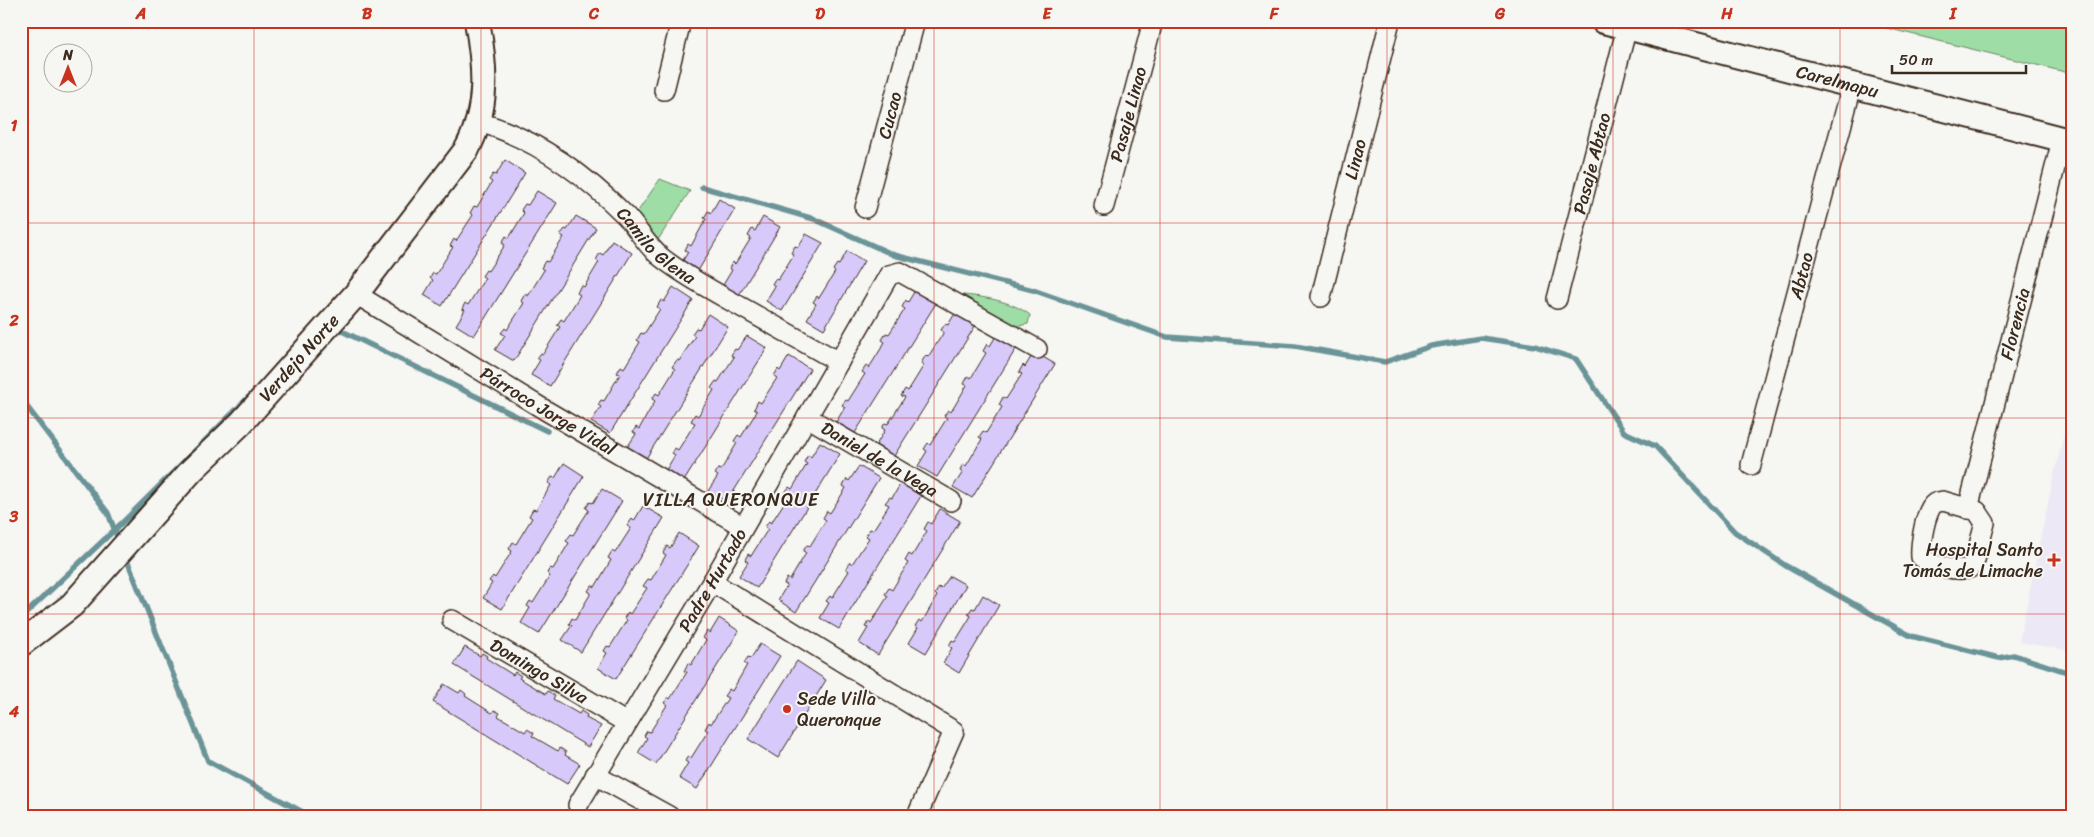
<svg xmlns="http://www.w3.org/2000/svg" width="2094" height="837" font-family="Sriracha,sans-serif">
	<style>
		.built { fill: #ede8f5 }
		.green { fill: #9edda6; stroke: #6c8462 }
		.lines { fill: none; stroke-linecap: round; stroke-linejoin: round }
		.stream { stroke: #6b9498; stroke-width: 5.5 }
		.building { fill: #d8c9fb; stroke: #3b2a1e }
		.minor-casing { stroke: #3b2a1e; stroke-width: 22 }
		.tertiary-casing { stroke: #3b2a1e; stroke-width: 28 }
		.minor { stroke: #f6f6f2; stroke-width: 19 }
		.tertiary { stroke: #f6f6f2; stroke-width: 24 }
		.grid { fill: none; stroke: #c8321e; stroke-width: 1; stroke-opacity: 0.55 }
		.poi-dot { fill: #c8321e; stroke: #f6f6f2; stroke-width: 2 }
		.labels { text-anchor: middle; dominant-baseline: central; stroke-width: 4; stroke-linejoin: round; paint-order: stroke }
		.street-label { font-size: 18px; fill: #3b2a1e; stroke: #f6f6f2 }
		.poi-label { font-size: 18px; fill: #3b2a1e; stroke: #f6f6f2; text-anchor: end }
		.neighbourhood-label { font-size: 19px; letter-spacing: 1px; fill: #3b2a1e; stroke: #f6f6f2 }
		.neatline { fill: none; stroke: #c8321e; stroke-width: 2 }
		.grid-label { font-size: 16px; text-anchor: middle; font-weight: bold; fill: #c8321e }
	</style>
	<rect width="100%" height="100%" fill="#f6f6f2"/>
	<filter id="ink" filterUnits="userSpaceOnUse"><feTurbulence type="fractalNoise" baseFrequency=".02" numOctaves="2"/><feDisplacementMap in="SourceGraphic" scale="10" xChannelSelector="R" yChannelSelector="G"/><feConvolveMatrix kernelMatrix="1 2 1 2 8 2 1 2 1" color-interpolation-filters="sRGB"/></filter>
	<g filter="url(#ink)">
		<path class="built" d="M2073,399v252l-54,-9 34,-163z"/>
		<path class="green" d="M1858,21h215v53z
			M660,179l30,12 -34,52 -20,-29z
			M948,294c25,1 62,5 82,21l-2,9 -15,3z"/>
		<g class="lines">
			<path class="stream" d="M702,187l112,32 80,36 139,35 134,47 128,9 90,16 46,-16 50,-8 54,8 41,13 48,73 31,14 80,86 51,34 125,70 88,22 15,-3 59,19
				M342,331l205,100
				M21,399l87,114 11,28
				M125,555l83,206 102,55
				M21,618l104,-98 124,-123"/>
		</g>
		<path class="building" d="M505,160l20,13 -83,133 -18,-11 9,-15 -3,-2 3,-5 3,1 17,-27 -3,-1 4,-7 2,2 17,-26 -3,-2 4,-7 3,1 15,-25 -3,-2 4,-6 3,1z
			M537,191l20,12 -83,133 -18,-11 9,-15 -3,-1 3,-6 3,2 17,-27 -3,-2 4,-6 2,1 17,-26 -3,-2 4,-7 3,2 15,-25 -3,-3 4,-6 3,1z
			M719,199l16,10 -40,67 -16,-9 9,-15 -3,-2 3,-6 3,2 15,-27 -2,-1 4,-7 3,2z
			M576,216l20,12 -82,133 -19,-11 10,-15 -4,-2 4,-5 2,2 17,-27 -3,-2 4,-7 3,2 16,-26 -3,-2 4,-7 3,1 16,-25 -4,-2 5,-6 2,1z
			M763,217l17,10 -41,68 -16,-10 9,-15 -3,-2 4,-6 2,2 16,-26 -3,-2 4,-7 3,2z
			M806,234l17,9 -41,68 -16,-10 9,-15 -3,-2 3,-5 3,1 16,-26 -3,-1 4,-7 3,1z
			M612,240l20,13 -82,133 -19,-11 9,-15 -3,-2 4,-5 2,1 17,-27 -3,-2 4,-6 3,2 16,-26 -3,-2 4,-8 3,2 15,-25 -3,-2 4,-7 3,2z
			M847,251l17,10 -40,68 -17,-10 9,-15 -3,-2 4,-6 2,2 16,-26 -2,-2 4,-6 2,1z
			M673,287l20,13 -83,133 -19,-11 10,-15 -3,-2 3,-5 3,1 16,-27 -3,-1 4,-7 3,2 16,-26 -3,-2 4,-7 3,1 16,-25 -3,-2 4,-7 3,2z
			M917,287l21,13 -83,133 -19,-11 9,-15 -3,-2 4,-5 2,1 17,-27 -3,-2 4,-6 3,2 16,-26 -3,-2 4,-7 3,1 16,-25 -3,-2 4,-7 2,2z
			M957,310l20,13 -83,133 -18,-11 9,-15 -3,-2 3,-5 3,1 17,-27 -4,-1 4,-7 3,2 16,-26 -3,-2 5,-8 2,2 16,-25 -3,-2 4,-6 3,1z
			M708,314l20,13 -83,133 -19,-11 10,-15 -3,-2 3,-5 3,2 16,-28 -3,-2 4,-6 3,2 16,-26 -3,-2 5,-7 2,1 16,-25 -3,-2 4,-6 3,1z
			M999,331l20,13 -82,133 -19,-11 9,-15 -3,-2 4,-6 2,2 17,-27 -3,-2 4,-6 3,2 16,-27 -3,-1 4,-8 3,2 15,-25 -3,-2 4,-7 3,2z
			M747,336l20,12 -83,133 -18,-11 9,-15 -3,-2 3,-5 3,2 17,-27 -4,-2 4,-7 3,2 16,-26 -3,-2 5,-7 2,1 16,-25 -3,-2 4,-6 2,1z
			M1034,352l21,12 -83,134 -19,-11 10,-15 -3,-2 3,-6 3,2 16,-27 -3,-2 4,-6 3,2 16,-26 -3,-2 4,-8 3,2 16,-25 -3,-2 4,-7 2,2z
			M789,356l21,13 -83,133 -19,-11 10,-15 -3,-2 3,-5 3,1 16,-27 -3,-2 4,-6 3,2 16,-26 -3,-2 4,-8 3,2 16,-25 -3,-2 4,-7 2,2z
			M820,442l20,12 -83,134 -18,-12 9,-14 -3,-2 3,-6 3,2 17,-27 -3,-2 4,-6 2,2 17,-26 -4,-3 5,-7 3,2 15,-25 -3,-2 4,-7 3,2z
			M564,463l20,13 -82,133 -19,-11 9,-15 -3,-2 4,-5 2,2 17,-27 -3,-2 4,-7 3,2 16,-26 -3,-2 4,-7 3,1 15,-25 -3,-2 4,-6 3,1z
			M859,466l20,12 -83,134 -18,-12 9,-15 -3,-1 3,-6 3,2 16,-27 -3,-2 4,-6 3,1 16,-26 -3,-2 4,-7 3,2 16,-25 -3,-2 4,-7 2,2z
			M901,483l20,13 -82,133 -19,-11 9,-15 -3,-2 4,-5 2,2 17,-27 -3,-2 4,-7 2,2 17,-26 -3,-2 4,-7 3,1 16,-25 -4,-2 5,-6 2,1z
			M602,489l20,12 -83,133 -18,-11 9,-15 -3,-2 3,-5 3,2 17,-27 -3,-3 3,-5 3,1 16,-26 -3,-2 5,-7 2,1 16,-25 -3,-2 4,-6 3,1z
			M643,506l21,12 -83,134 -19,-12 10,-15 -3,-1 3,-6 3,2 16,-27 -3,-2 4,-6 3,2 16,-27 -3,-2 4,-7 3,2 16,-25 -4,-2 5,-7 2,2z
			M940,509l20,12 -82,134 -19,-12 9,-15 -3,-1 4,-6 2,2 17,-27 -3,-2 4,-6 3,2 16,-27 -3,-2 4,-7 3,2 15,-25 -3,-2 4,-7 3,2z
			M679,533l20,13 -83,133 -18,-11 9,-15 -3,-2 3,-5 3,1 17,-27 -3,-2 4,-6 2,2 17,-26 -4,-2 5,-7 3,1 15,-25 -3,-2 4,-7 3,2z
			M950,576l16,9 -40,68 -17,-10 9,-15 -3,-2 4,-6 3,2 15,-26 -2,-2 4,-7 2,2z
			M983,595l16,10 -40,68 -16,-10 9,-15 -3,-2 3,-6 3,2 16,-26 -3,-2 4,-6 3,1z
			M719,618l20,13 -83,133 -18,-11 9,-15 -3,-2 3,-5 3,1 17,-27 -3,-2 4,-6 2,2 17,-27 -3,-1 4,-8 3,2 15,-25 -3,-2 4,-7 3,2z
			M760,644l20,12 -83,133 -18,-11 9,-15 -3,-2 3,-5 3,2 17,-27 -3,-2 4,-7 2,2 17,-26 -4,-2 5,-7 3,2 15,-26 -3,-2 4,-6 3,1z
			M465,647l15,9 2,-3 5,3 -1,2 27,17 2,-3 6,4 -2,2 27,16 2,-3 7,5 -2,3 26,15 2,-3 6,4 -1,3 15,8 -13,21 -134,-82z
			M797,661l29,19 -48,78 -30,-19z
			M444,684l15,9 2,-3 5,4 -1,2 27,17 2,-3 6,3 -2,3 27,16 2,-3 7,4 -2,3 26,15 2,-3 6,4 -1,3 15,9 -13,20 -134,-82z"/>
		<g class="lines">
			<defs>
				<g id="minor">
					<path d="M664,90l17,-69"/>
					<path id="s1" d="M479,122c55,16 105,52 146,93 13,13 21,31 37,43 23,18 49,32 74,46 34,19 69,39 103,58"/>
					<path id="s2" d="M1104,206l49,-185"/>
					<path id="s3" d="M865,208l50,-187"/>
					<path id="s4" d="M356,294l189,116 197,116"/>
					<path id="s5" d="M1321,297l69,-276"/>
					<path id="s6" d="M1557,299l70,-272"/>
					<path id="s7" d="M807,417l144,84"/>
					<path id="s8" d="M1751,465l101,-379"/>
					<path d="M1943,501l34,10 8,12 -10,37 -5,8c-14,4 -37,-2 -49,-11 -1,-11 4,-48 14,-54 2,-1 5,-1 8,-2z"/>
					<path id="s9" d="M1968,509l94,-369"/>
					<path d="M712,582l242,149 -37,85"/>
					<path id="s10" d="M452,620l175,103"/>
					<path d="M595,775l74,41"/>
					<path id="s11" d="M578,805l134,-223 177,-307 11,-3 137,77"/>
				</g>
				<g id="tertiary">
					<path id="s12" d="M1603,21l470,121"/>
					<path id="s13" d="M21,644l51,-39 120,-135 49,-47 115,-129 111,-145c22,-41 18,-84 10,-128"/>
				</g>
			</defs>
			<use href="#minor" class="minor-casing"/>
			<use href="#tertiary" class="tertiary-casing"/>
			<use href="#minor" class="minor"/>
			<use href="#tertiary" class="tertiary"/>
		</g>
	</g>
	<path class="grid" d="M254,21v795M481,21v795M707,21v795M934,21v795M1160,21v795M1387,21v795M1613,21v795M1840,21v795M21,223h2052M21,418h2052M21,614h2052"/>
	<g class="poi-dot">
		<path d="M2051.5 552.5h5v5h5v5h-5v5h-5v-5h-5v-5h5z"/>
		<circle cx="787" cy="709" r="5"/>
	</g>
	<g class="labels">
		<g class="street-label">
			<text stroke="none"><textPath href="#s12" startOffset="242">Carelmapu</textPath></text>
			<text stroke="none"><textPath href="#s2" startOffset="95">Pasaje Linao</textPath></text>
			<text stroke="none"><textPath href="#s3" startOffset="96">Cucao</textPath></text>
			<text stroke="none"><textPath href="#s5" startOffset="142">Linao</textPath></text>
			<text stroke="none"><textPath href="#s6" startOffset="140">Pasaje Abtao</textPath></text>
			<text stroke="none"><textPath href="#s1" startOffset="219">Camilo Glena</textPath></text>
			<text stroke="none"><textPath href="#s8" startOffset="196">Abtao</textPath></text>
			<text stroke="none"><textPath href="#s9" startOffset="191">Florencia</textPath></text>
			<text stroke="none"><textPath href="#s13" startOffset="400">Verdejo Norte</textPath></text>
			<text stroke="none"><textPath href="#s4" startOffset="225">Párroco Jorge Vidal</textPath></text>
			<text stroke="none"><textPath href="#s7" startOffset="84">Daniel de la Vega</textPath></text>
			<text stroke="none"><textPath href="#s11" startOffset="262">Padre Hurtado</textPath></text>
			<text stroke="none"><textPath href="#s10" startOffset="101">Domingo Silva</textPath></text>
		</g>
		<g class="poi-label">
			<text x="2043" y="550">Hospital Santo<tspan x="2043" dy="21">Tomás de Limache</tspan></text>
			<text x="797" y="699" text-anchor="start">Sede Villa<tspan x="797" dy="21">Queronque</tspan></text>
		</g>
		<g class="neighbourhood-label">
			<text x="731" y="499">VILLA QUERONQUE</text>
		</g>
	</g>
	<rect width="2094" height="837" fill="none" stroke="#f6f6f2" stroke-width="55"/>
	<g transform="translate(68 68)"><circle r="24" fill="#f6f6f2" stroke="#aba49d"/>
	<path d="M0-4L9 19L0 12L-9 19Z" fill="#c8321e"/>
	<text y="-8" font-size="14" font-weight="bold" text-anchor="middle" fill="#3b2a1e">N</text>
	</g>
	<path d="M1892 65v8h134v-8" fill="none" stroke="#3b2a1e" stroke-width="2.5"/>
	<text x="1899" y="65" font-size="15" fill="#3b2a1e" stroke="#f6f6f2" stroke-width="4" paint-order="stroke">50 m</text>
	<rect x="28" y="28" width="2038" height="782" class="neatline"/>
	<g class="grid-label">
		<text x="141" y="19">A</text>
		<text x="367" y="19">B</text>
		<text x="594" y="19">C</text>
		<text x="820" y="19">D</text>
		<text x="1047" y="19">E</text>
		<text x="1274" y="19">F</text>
		<text x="1500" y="19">G</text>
		<text x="1727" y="19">H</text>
		<text x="1953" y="19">I</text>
		<text x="14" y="131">1</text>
		<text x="14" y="326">2</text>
		<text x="14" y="522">3</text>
		<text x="14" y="717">4</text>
	</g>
</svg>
